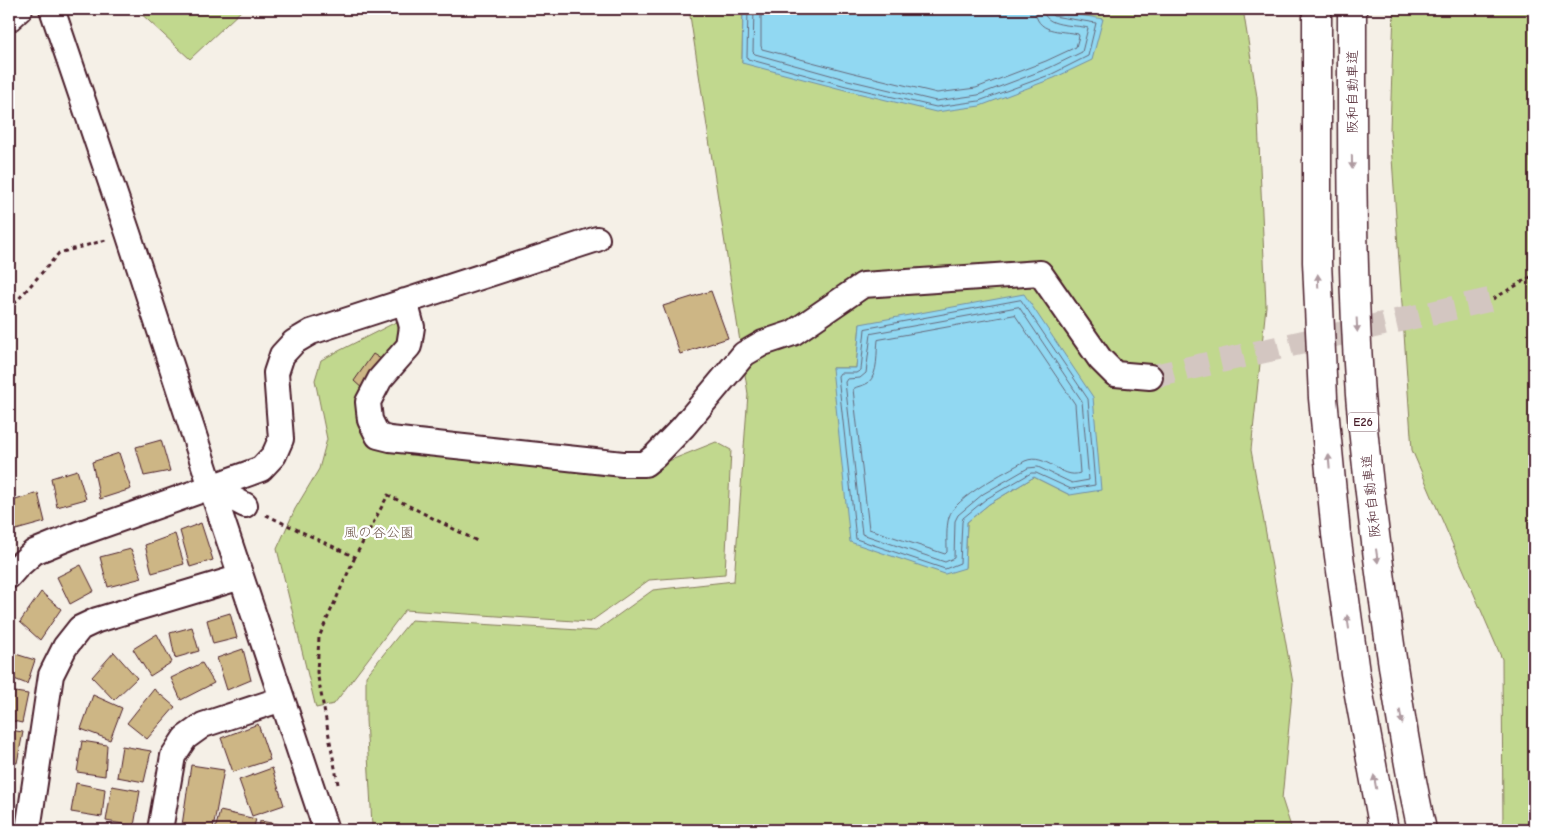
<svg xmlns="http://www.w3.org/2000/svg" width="1543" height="839" font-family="'Comic Neue','Klee One',sans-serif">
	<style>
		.green { fill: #c1d88e; stroke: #867c5c; fill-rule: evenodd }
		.water { fill: #91d8f2; stroke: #758ea2 }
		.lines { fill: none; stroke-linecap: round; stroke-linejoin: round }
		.shore { stroke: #66697b; stroke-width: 1 }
		.building { fill: #cdb685; stroke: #4a1f2b }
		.minor-tunnel { stroke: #d3c6c1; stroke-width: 24; stroke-dasharray: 24 12; stroke-linecap: butt }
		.minor-casing { stroke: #4a1f2b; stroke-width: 28 }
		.highway-casing { stroke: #4a1f2b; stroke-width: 31 }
		.path { stroke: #4a1f2b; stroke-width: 3; stroke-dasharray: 4 4; stroke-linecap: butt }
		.minor { stroke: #fff; stroke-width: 24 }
		.highway { stroke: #fff; stroke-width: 28 }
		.oneway { fill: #ae9aa0 }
		.labels { text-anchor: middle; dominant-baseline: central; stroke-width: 4.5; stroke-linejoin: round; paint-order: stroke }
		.shield { fill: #fff; stroke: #80626b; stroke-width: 1 }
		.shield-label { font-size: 12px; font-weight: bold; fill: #4a1f2b }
		.street-label { font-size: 14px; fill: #4a1f2b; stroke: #fff }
		.park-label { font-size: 14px; fill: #6e5649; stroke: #fff }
	</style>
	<rect width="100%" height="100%" fill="#f5f0e7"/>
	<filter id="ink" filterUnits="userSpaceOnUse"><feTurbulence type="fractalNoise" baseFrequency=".02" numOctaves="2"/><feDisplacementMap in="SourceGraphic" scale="10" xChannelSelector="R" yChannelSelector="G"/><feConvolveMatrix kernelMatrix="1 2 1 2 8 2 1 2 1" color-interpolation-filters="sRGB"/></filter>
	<g filter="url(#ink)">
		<path class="green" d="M136,9h107l-53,50z
			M689,9h54l-1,54 313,-52 -9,-2h197l14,88 9,209 -15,144 42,233 -11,116 10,31h-921l1,-5 -6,-105v-44l45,-56 185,11 57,-41 81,-9 14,-187zM860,324l210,171 -36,-18 -45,27 -22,18 -2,45 -133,-199h24z
			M1394,9h140v821h-31l-1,-171 -90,-209 -22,-321z
			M398,321v21l-22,34 -5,66 270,30 75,-30 15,8 -6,124 -76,6 -59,42 -185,-12 -71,94 -18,4 -39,-159 18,-40 24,-40 8,-30 -12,-59 6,-20z"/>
		<path class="water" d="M743,9h303l57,10 -11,41 -38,18 -74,28 -44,6 -91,-22 -103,-27z
			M1024,294l69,103 8,93 -31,5 -36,-18 -45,27 -22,18 -2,46 -20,6 -95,-32 -18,-174h24l4,-44z"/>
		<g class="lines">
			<path class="shore" d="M748,9l-1,48 1,2 98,27 90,21 43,-6 73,-27 36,-18 8,-33 -43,-7 -3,-3 -1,-4
				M754,9l-1,43 2,2 93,26 88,21 42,-6 71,-27 33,-16 6,-24c-14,-4 -44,0 -45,-19
				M761,9v37l1,3 88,23 87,21 39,-5 70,-27 30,-14 3,-11 -1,-2c-18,-4 -42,0 -43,-25
				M1021,300l67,99 7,86 -24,4 -35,-16h-5l-45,26 -23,19 -1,4 -2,41 -15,6 -89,-30 -18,-163 2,-3h16l5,-3 4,-41z
				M1019,307l63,94 7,79 -17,3 -34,-16 -10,1 -45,26 -25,21 -3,6 -1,37 -9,4 -83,-28 -17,-152 2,-3 13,-1 6,-5 5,-39z
				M1015,315l60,89 5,69c-18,7 -34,-21 -55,-12 -18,10 -71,37 -76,56 -3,10 -2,24 -2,35l-2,2 -76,-25 -16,-140c4,-3 10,-3 15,-6 11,-10 8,-30 10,-43z"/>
		</g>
		<path class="building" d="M711,291l17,47 -48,16 -17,-48z
			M373,354l11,7 -20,29 -10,-9z
			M161,440l9,31 -26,5 -8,-29z
			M119,453l12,36 -31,10 -8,-37z
			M77,470l9,29 -29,8 -6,-29z
			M38,493l7,29 -29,8 -7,-28z
			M201,523l12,37 -23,7 -10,-36z
			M175,534l9,30 -32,9 -7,-28z
			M131,549l11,29 -34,9 -8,-30z
			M81,565l13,26 -24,13 -13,-27z
			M41,592l20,17 -21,31 -20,-18z
			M230,613l7,25 -24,6 -6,-24z
			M192,627l7,24 -24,7 -5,-25z
			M157,634l15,28 -22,14 -17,-27z
			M243,649l8,31 -24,10 -10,-32z
			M9,652l26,8 -8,24 -18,-7z
			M114,652l23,26 -23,22 -22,-23z
			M202,663l12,20 -33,17 -10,-22z
			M154,689l21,18 -28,32 -20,-16z
			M9,691l19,3 -6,29 -13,-3z
			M93,695l29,13 -12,32 -29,-11z
			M258,724l12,36 -37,12 -12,-34z
			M9,730l14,2 -6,31 -8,-1z
			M82,741l25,4 -2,31 -28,-4z
			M122,746l29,5 -7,31 -27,-5z
			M191,765l33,5 -11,59 -31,-4z
			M272,768l12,37 -32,11 -13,-36z
			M76,783l29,6 -3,28 -31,-5z
			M112,786l28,5 -6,35 -28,-5z
			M220,811l36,8 -3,11h-38z
			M260,821l40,7 -1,2h-40z"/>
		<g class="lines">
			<path class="minor-tunnel" d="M1150,377l343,-78"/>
			<defs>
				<path id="minor" d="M9,19l11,-10
					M405,301l7,26 -3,19 -29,33 -12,23 2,18 8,16 12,3 233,25h22l10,-8 28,-29 61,-73 19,-11 30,-10 70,-48 177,-12 60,86 15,15 35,3
					M211,487l50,-18 13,-14 7,-16 -5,-66 6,-18 12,-13 17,-10 286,-93
					M211,487l115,343
					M211,487l34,18
					M9,576l7,-8 18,-16 44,-18 133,-47 -83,-254 -76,-224
					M28,830l23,-155 14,-28 15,-19 17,-8 144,-43
					M160,830l13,-74 12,-18 18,-13 79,-26"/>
				<path id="highway" d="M1317,9v253l6,136 13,136 19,139 29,157
					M1352,9c0,128 -1,257 8,386 6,71 15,143 25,214 10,74 21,148 37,221"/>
			</defs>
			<use href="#minor" class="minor-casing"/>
			<use href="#highway" class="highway-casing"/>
			<path class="path" d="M1493,299l41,-24
				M9,310l50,-57 47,-13
				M266,515l89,42 33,-62 89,46
				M338,784l-21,-112 2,-35 36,-80"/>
			<use href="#minor" class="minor"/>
			<use href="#highway" class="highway"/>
		</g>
		<defs><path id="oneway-solid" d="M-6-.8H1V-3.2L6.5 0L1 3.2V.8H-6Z" transform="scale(1.25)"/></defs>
		<g class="oneway">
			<use href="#oneway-solid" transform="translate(1352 162) rotate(89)"/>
			<use href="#oneway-solid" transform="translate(1318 281) rotate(-92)"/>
			<use href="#oneway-solid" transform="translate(1357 325) rotate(87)"/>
			<use href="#oneway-solid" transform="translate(1329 461) rotate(-95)"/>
			<use href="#oneway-solid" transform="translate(1377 556) rotate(82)"/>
			<use href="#oneway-solid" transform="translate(1348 622) rotate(-98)"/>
			<use href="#oneway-solid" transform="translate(1401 717) rotate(80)"/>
			<use href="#oneway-solid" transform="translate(1375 782) rotate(-100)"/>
		</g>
	</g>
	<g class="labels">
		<rect class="shield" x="1348" y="412.5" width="30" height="19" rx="4"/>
		<g class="shield-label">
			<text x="1363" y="422">E26</text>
		</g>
		<g class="street-label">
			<text transform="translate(1352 92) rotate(-90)">阪和自動車道</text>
			<text transform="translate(1371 496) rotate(-96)">阪和自動車道</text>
		</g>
		<g class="park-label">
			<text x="379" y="532">風の谷公園</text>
		</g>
	</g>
	<rect width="1543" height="839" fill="none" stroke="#fff" stroke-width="30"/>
	<rect x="15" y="15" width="1513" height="809" fill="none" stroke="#4a1f2b" stroke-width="2" filter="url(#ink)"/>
</svg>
